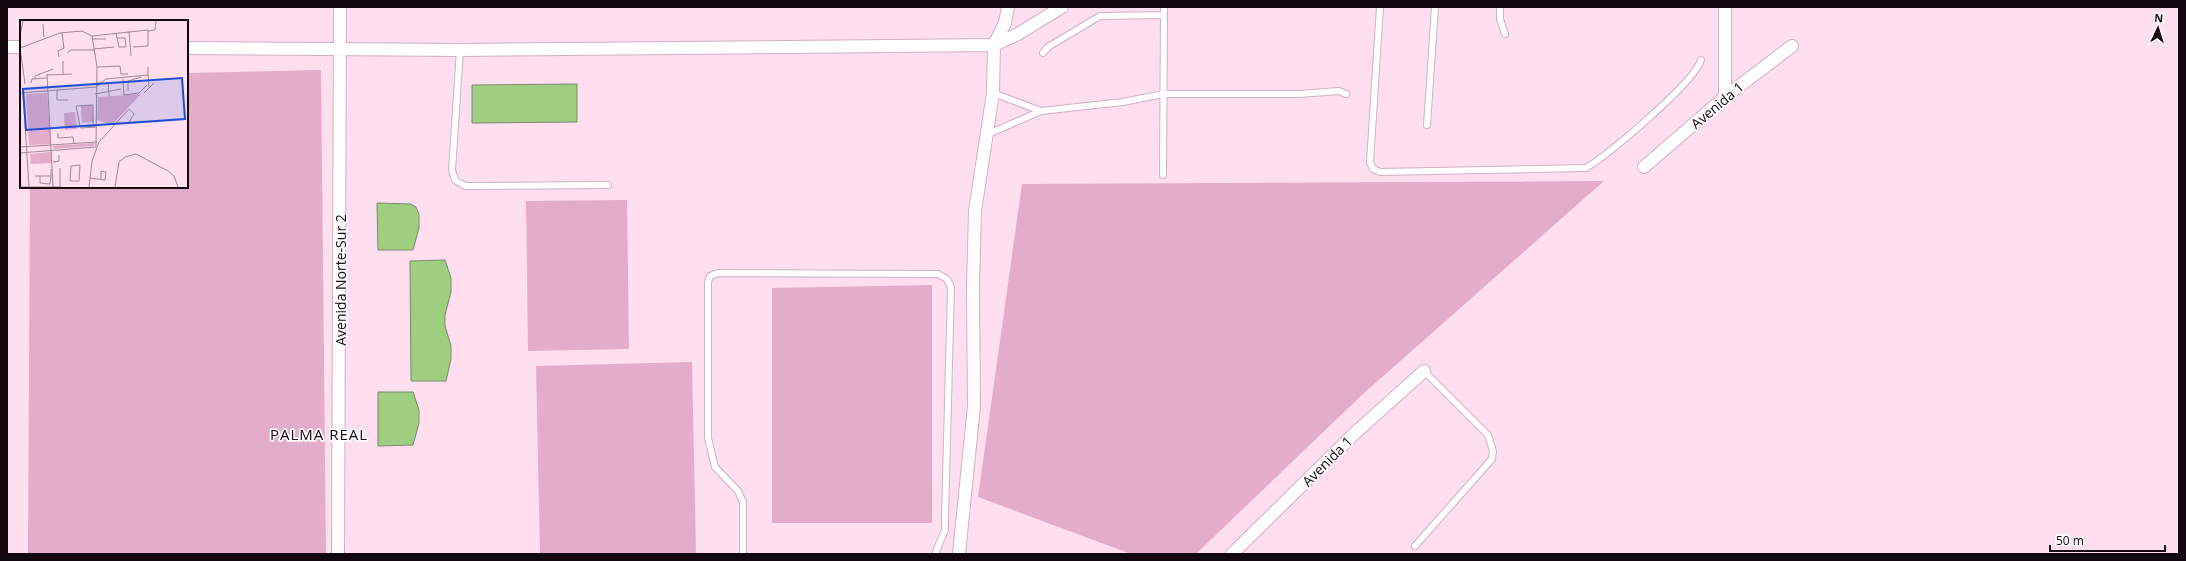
<svg xmlns="http://www.w3.org/2000/svg" width="2186" height="561" font-family="'Open Sans',sans-serif">
	<style>
		.green { fill: #e2acca }
		.building { fill: #a1cf82; stroke: #78886f }
		.lines { fill: none; stroke-linecap: round; stroke-linejoin: round }
		.service-casing { stroke: #cfb1c1; stroke-width: 8 }
		.minor-casing { stroke: #cfb1c1; stroke-width: 14 }
		.service { stroke: #fff; stroke-width: 6 }
		.minor { stroke: #fff; stroke-width: 12 }
		.labels { text-anchor: middle; dominant-baseline: central; stroke-width: 3.5; stroke-linejoin: round; paint-order: stroke }
		.street-label { font-size: 14px; fill: #12080e; stroke: #fff }
		.neighbourhood-label { font-size: 15px; letter-spacing: 1px; fill: #12080e; stroke: #fff }
		.inset-road { fill: none; stroke: #a08895; stroke-width: 1 }
		.view { fill: #1d4ed8; fill-opacity: 0.15; stroke: #1d4ed8; stroke-width: 2 }
		.inset-edge { fill: none; stroke: #12080e; stroke-width: 2 }
	</style>
	<rect width="100%" height="100%" fill="#fedeef"/>
	<path class="green" d="M321,70l5,484h-298l2,-367h157v-114z
		M1604,181l-241,213 -167,160h-65l-153,-57 44,-313z
		M627,200l2,149 -101,2 -2,-150z
		M932,285v238h-160v-235z
		M692,362l4,192h-156l-4,-188z"/>
	<path class="building" d="M577,84v38l-105,1v-38z
		M377,203l34,1 5,3 3,7v14l-6,22h-35z
		M445,260l6,18v14l-6,23v11l6,20v13l-5,22h-35l-1,-120z
		M378,392h35l6,18v13l-6,22 -35,1z"/>
	<g class="lines">
		<defs>
			<path id="service" d="M1380,7l-10,155 3,7 7,3 206,-4c23,-14 108,-85 115,-108
				M1500,7v12l5,15
				M460,50l-8,120 3,10 10,6 143,-1
				M1043,53l5,-6 52,-31 64,-1
				M993,93l48,18
				M1427,125l8,-118
				M986,135l55,-24 82,-9 40,-8h136l40,-3 7,3
				M1163,175l1,-168
				M1415,546l77,-87 1,-8 -5,-16 -64,-64
				M743,554v-52l-5,-11 -23,-24 -7,-29v-156l2,-6 8,-3 220,1 9,5 4,8 -6,230v13l-10,24"/>
			<path id="minor" d="M1725,7v90
				M7,47h14
				M187,48l273,2 534,-5 24,-11 44,-27
				M1644,167l81,-70 67,-51
				M338,554l2,-547
				M959,554l15,-148 -1,-118 2,-77 18,-118 1,-48 11,-22 3,-16
				M1232,554l122,-120 70,-63"/>
		</defs>
		<use href="#service" class="service-casing"/>
		<use href="#minor" class="minor-casing"/>
		<use href="#service" class="service"/>
		<use href="#minor" class="minor"/>
	</g>
	<g class="labels">
		<g class="street-label">
			<text transform="translate(1717 105) rotate(-40)">Avenida 1</text>
			<text transform="translate(340 280) rotate(-90)">Avenida Norte-Sur 2</text>
			<text transform="translate(1327 461) rotate(-45)">Avenida 1</text>
		</g>
		<g class="neighbourhood-label">
			<text x="319" y="434">PALMA REAL</text>
		</g>
	</g>
	<g transform="translate(20 20)">
		<rect width="168" height="168" fill="#fedeef"/>
		<path d="M27,73l4,51 -22,1 -3,-51zM121,74l-29,31 -15,-5 1,-23zM72,85l2,17 -12,1 -1,-17zM55,92l2,17 -12,1 -1,-17zM75,123l-1,3 -40,3 -1,-3zM31,132l1,11 -21,1 -1,-10z" fill="#e2acca"/>
		<path class="inset-road" d="M23,4l1,13M109,11l2,25M128,11l7,-1 1,-9M96,13l3,14h7l-1,-9h-8M0,16l3,-15M72,16l56,-6v16l-15,1M72,19h14M0,28l40,-15 22,-2 10,5 5,31 -1,80M0,28l5,36M74,29l20,-2M47,33l4,-3h23M39,37l-1,-6 6,-3 -2,-15M43,41v13M77,47l23,-1 1,8h7M27,54l6,113M27,55l25,-1M128,55l1,12M15,59v-3l18,-7M103,59l1,16 15,-2 8,-8M88,62l1,14M11,63l1,-4 15,-1M37,70v10h11M108,71v-10l13,-4M0,73l76,-6 10,-8 42,-4v-8M3,73l6,94M124,73l10,-10M75,74l26,-5M60,106l1,2 14,-1M73,106v-21l-17,1 4,20 16,1M38,113v5l15,-1 1,7M0,127l77,-5M0,133l76,-6M33,142l6,-1v-6M60,145l-1,16h-9l1,-15zM40,148v19M15,156h16v-7M20,156v7l10,1 1,-8M70,158l15,2 1,-8 -5,-1v9M0,167h41M69,167l3,-26 7,-19 30,-33 5,5 -5,8M95,167l4,-25 6,-5 11,-3 32,17 6,5 4,11"/>
		<path class="view" d="M162,58l3,41 -159,11 -3,-41z"/>
		<rect width="168" height="168" class="inset-edge"/>
	</g>
	<rect width="2186" height="561" fill="none" stroke="#12080e" stroke-width="16"/>
	<g transform="translate(2158 28) rotate(4)" stroke="#ffffff" stroke-width="3" paint-order="stroke">
	<path d="M0-3L7 15L0 10L-7 15Z" fill="#12080e"/>
	<text y="-6" font-size="11" font-weight="bold" text-anchor="middle" fill="#12080e">N</text>
	</g>
	<path d="M2050 545v6h115v-6" fill="none" stroke="#12080e" stroke-width="2"/>
	<text x="2056" y="545" font-size="12" fill="#12080e" stroke="#ffffff" stroke-width="3" paint-order="stroke">50 m</text>
</svg>
